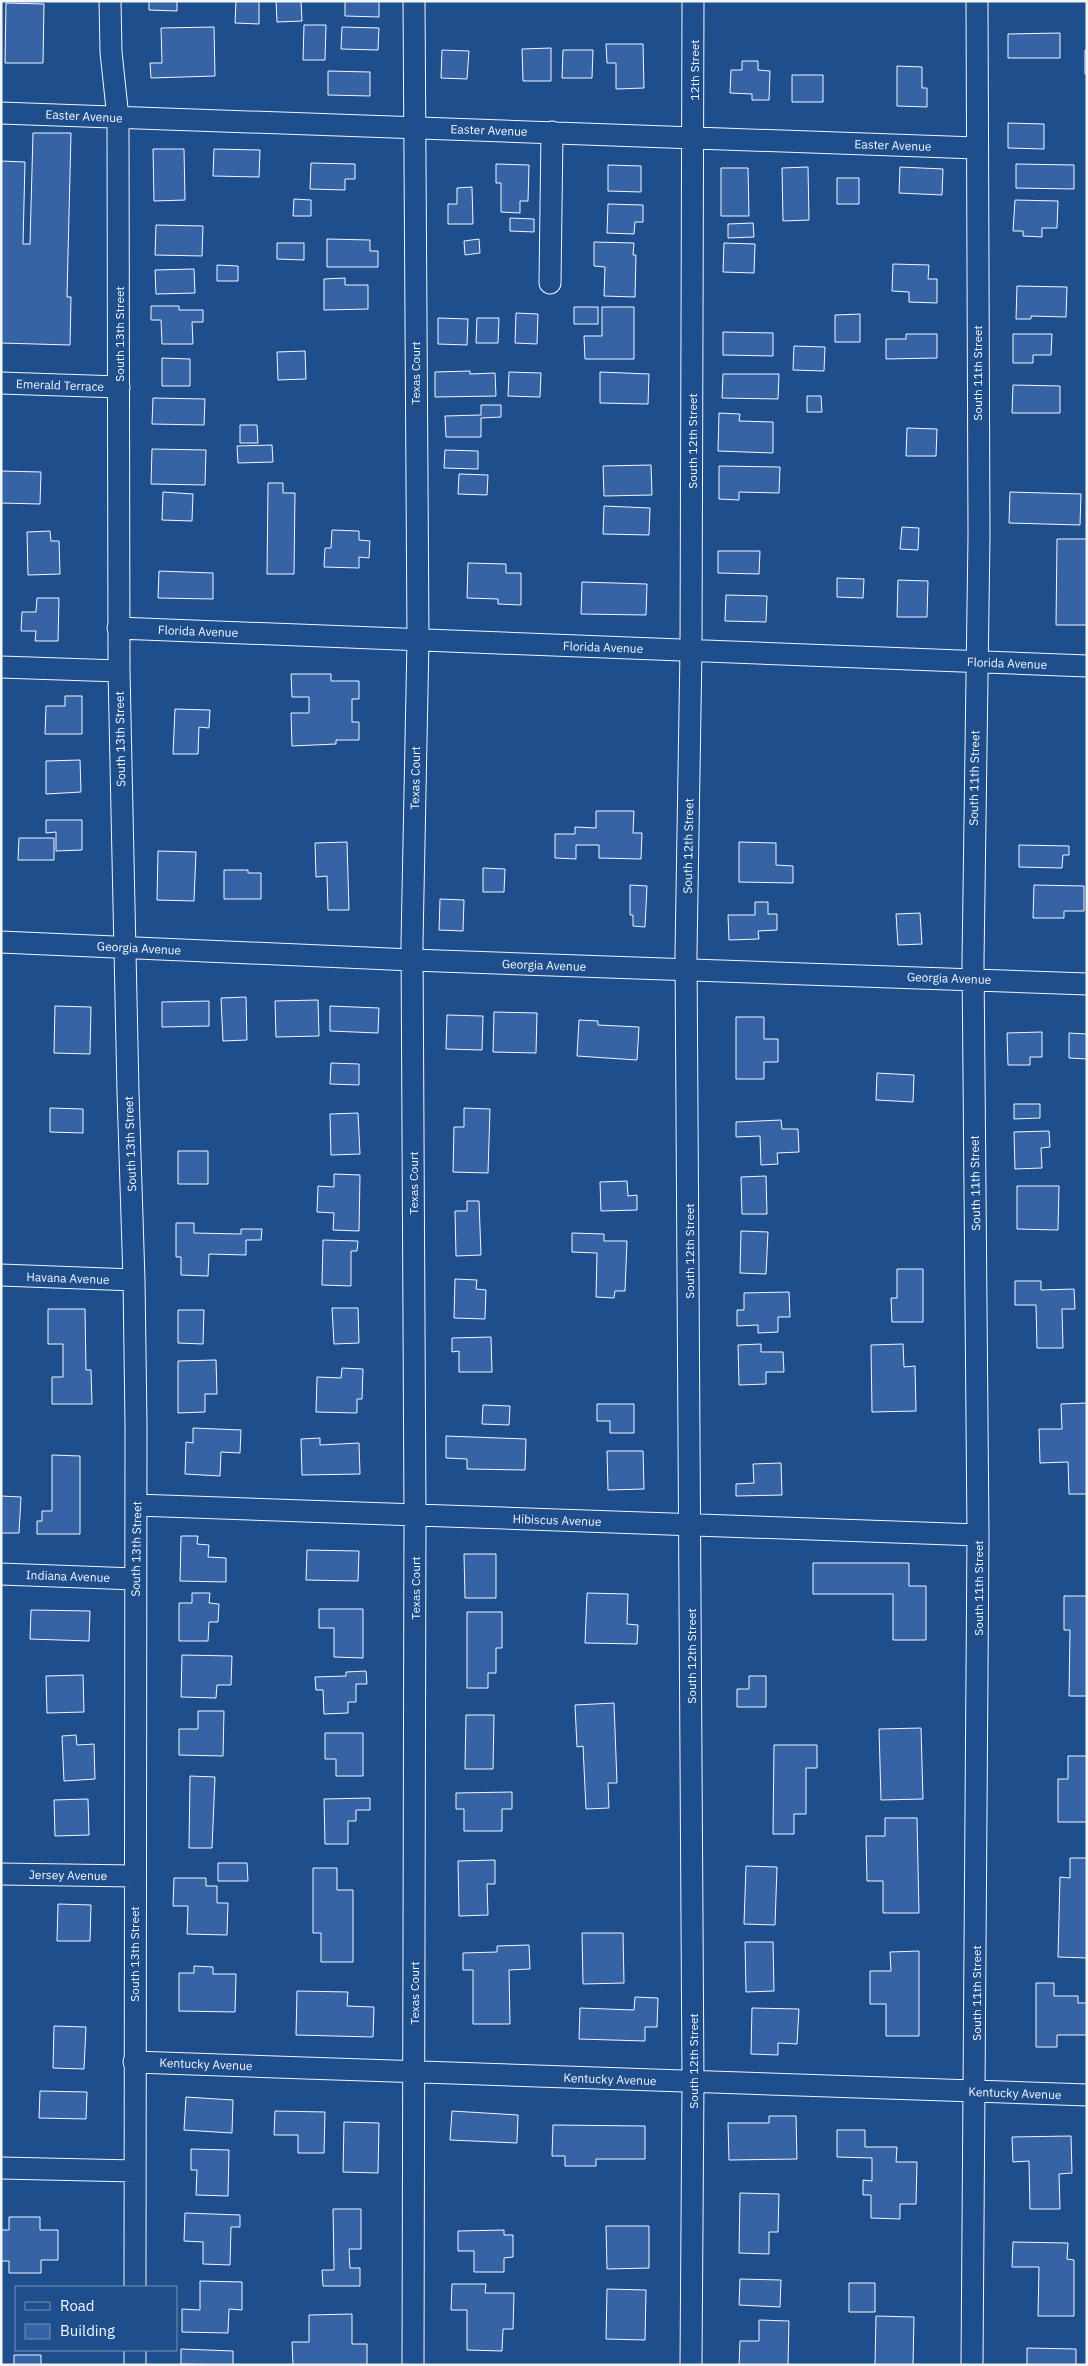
<svg xmlns="http://www.w3.org/2000/svg" width="1088" height="2366" font-family="'IBM Plex Sans',sans-serif">
	<style>
		.building { fill: #3563a3; stroke: #f2f6ff }
		.lines { fill: none; stroke-linecap: round; stroke-linejoin: round }
		.minor-casing { stroke: #f2f6ff; stroke-width: 23 }
		.minor { stroke: #1f4e8c; stroke-width: 21 }
		.labels { text-anchor: middle; dominant-baseline: central; stroke-width: 4; stroke-linejoin: round; paint-order: stroke }
		.street-label { font-size: 12px; fill: #f2f6ff; stroke: #1f4e8c }
	</style>
	<rect width="100%" height="100%" fill="#1f4e8c"/>
	<path class="building" d="M149,1h28v10l-28,-1z
		M236,1h23v23l-24,-1z
		M276,1h25l1,20 -25,1z
		M345,1h34v16l-34,-1z
		M6,3l38,1 -1,59h-38z
		M304,25h22l-1,35h-22z
		M214,27l1,49 -64,2 -1,-15h12l-1,-35z
		M342,27l37,1 -1,22 -37,-1z
		M1060,33v25h-52v-24z
		M606,44h37l1,44 -28,1v-26h-9z
		M551,48v33h-28l-1,-32z
		M442,50l27,1 -2,28 -26,-1z
		M563,50h30l-1,28h-30z
		M1085,50h2v24h-2z
		M742,61h16v9l12,1 -1,29h-17v-6l-22,-1 1,-23h11z
		M897,66l25,1v21h5v19l-30,-1z
		M328,71l42,1v24l-42,-1z
		M792,75h31v27h-31z
		M1008,123l36,1v25l-36,-1z
		M33,133h38l-4,164h4l-1,48 -69,-2v-182l24,1 -2,82h7z
		M153,149h31l1,51 -31,1z
		M214,149l46,1 -1,27 -46,-1z
		M311,163l44,1v15h-10v11l-35,-1z
		M496,164l33,1 -1,36h-8v12l-19,-1v-29h-5z
		M1016,164l58,1v24l-58,-1z
		M608,165l33,1v26l-33,-1z
		M808,167l1,53 -26,1 -1,-53z
		M900,167l43,2 -1,26 -43,-2z
		M721,168h27l1,48h-28z
		M837,178h22v26h-22z
		M472,187l1,37h-25v-20h9v-16z
		M294,199l17,1v16h-18z
		M1015,200l43,1 -1,27h-15v9l-19,-1v-5h-10z
		M608,204l35,1v17h-8l-1,12 -27,-1z
		M510,218l24,1v13l-24,-1z
		M753,223l1,14 -26,1v-14z
		M156,225l47,1 -1,30 -47,-1z
		M327,239l43,1v11h8v16h-51z
		M479,239l1,14 -15,2 -1,-14z
		M594,242l40,1 -1,12h3l-1,42 -31,-1 1,-29 -11,-1z
		M277,243h27v17l-27,-1z
		M724,243l31,1 -1,29 -31,-1z
		M893,264l36,1 -1,14h9v24l-28,-1v-10l-17,-1z
		M217,265l21,1v15h-21z
		M194,269l1,24 -39,1 -1,-24z
		M345,278v7h23v24l-44,1v-31z
		M1017,286l50,1 -1,30 -35,-1v3h-15z
		M151,306h28v4h24v12h-11l1,22h-31l-1,-24h-10z
		M574,307h24v17h-24z
		M602,307h32v52h-49l-1,-23h18z
		M516,313l22,1 -1,30 -22,-1z
		M860,314v28h-25v-27z
		M438,318l30,1 -1,26 -29,-1z
		M477,318h22l-1,25h-22z
		M723,332l50,1v23l-50,-1z
		M906,334h31v24l-51,1v-20h20z
		M1013,334h39l-1,21h-18v8h-20z
		M794,346l31,1 -1,24 -31,-1z
		M305,351l1,28 -28,1 -1,-28z
		M162,358l28,1v27h-28z
		M470,371v3l25,-1 1,23 -61,1v-25z
		M509,372l32,1 -1,24 -32,-1z
		M600,372l49,2 -1,30 -48,-1z
		M723,374h56l-1,25 -56,-1z
		M1013,385l47,1v27h-48z
		M807,396h14l1,16h-15z
		M153,398l52,1 -1,26 -52,-1z
		M481,405h20v12l-20,1v19h-35l-1,-21 36,-1z
		M719,413l21,1 -1,7 34,1v31l-55,-2z
		M240,425h17l1,18h-18z
		M907,428l30,1 -1,27h-30z
		M272,445l1,17 -35,1 -1,-17z
		M152,449l54,1 -1,35 -54,-1z
		M445,450l33,1v18l-34,-1z
		M651,465l1,30 -48,1 -1,-30z
		M719,466l61,1 -1,26 -40,-1v8l-20,-1z
		M1,471l40,1 -1,32 -39,-1z
		M459,474l29,1 -1,20 -29,-1z
		M268,483h15v10h12l-1,81h-27z
		M163,492l30,2 -1,27 -30,-1z
		M1010,492l71,2 -1,31 -71,-2z
		M604,506l46,2 -1,27 -46,-1z
		M902,527l17,1 -1,22 -18,-1z
		M332,530l27,1v9l11,1 -1,17 -10,-1v11l-35,-1 1,-19h6z
		M50,531l1,10h8l1,33 -32,1 -1,-43z
		M1057,539h30v86h-31z
		M718,551h42l-1,23 -41,-1z
		M468,563l38,1v9h15v32l-23,-1v-5l-31,-1z
		M159,571l54,2v26l-55,-1z
		M837,578l27,1 -1,19 -26,-1z
		M898,580l30,1 -1,36h-30z
		M582,582l65,2 -1,31 -65,-1z
		M726,595l41,1 -1,26 -41,-1z
		M37,598h22l-1,43h-23l1,-10h-15l1,-19h14z
		M291,674h40v7h28v18h-7v23h7v18h-23v4l-44,2 -1,-33h18v-16h-17z
		M65,696h17v38h-37l1,-28h19z
		M175,709l35,1 -1,18 -10,-1 -1,27h-25z
		M80,760l1,32 -35,2v-33z
		M596,811h38l-1,22h9l-1,26 -42,-1v-13h-23v14l-21,-1v-24h20v-7l21,1z
		M46,820h36v30l-26,1v-19l-10,1z
		M19,838h35v22h-36z
		M347,842l2,68h-21l-1,-34 -11,1 -1,-34z
		M739,842l37,1v22l17,1v17l-54,-1z
		M1019,845l50,1v9h-6l-1,13 -43,-1z
		M158,851l38,1 -2,49 -37,-1z
		M483,868l22,1 -1,23h-21z
		M224,870h24v3h13v26h-37z
		M630,885l17,1 -2,41 -12,-1v-11h-3z
		M1034,885l50,1v25h-20v7h-31z
		M440,899l24,1 -1,31 -24,-1z
		M755,902h13v12h9v16l-19,1 1,8 -30,1 -1,-25h27z
		M920,913l2,31 -24,1 -2,-31z
		M246,997l1,43 -24,1 -2,-43z
		M318,1000l1,36 -43,1 -1,-36z
		M209,1001v25l-47,1v-25z
		M55,1006l36,1 -1,47 -36,-1z
		M330,1006l49,2 -1,25 -48,-2z
		M494,1012l43,1 -1,40 -43,-1z
		M447,1015l36,1 -1,34 -36,-1z
		M736,1017h28v22h14v23h-14v17h-28z
		M579,1020l19,1v4l41,2 -2,33 -60,-4z
		M1042,1032v25h-12v8h-22l-1,-32z
		M1069,1033l18,1v25l-18,-1z
		M331,1063l28,1v21l-29,-1z
		M877,1073l37,2 -1,27 -37,-2z
		M1014,1104h26v14l-26,1z
		M50,1108l33,1v24l-33,-1z
		M464,1108l26,1 -2,64 -35,-1 1,-45h10z
		M358,1113l2,41 -29,1 -1,-41z
		M781,1120l1,9h16l1,23 -22,1 1,11 -17,1 -1,-29 -24,1v-15z
		M1049,1131l1,16 -9,1 1,20 -27,1 -1,-37z
		M178,1151h30v33h-30z
		M334,1174l26,1 -1,56 -26,-1 1,-17 -17,-1 1,-26 16,1z
		M766,1176l1,38h-25l-1,-37z
		M627,1181l1,15 9,-1v15l-36,1 -1,-29z
		M1017,1186h42l-1,44 -41,-1z
		M467,1201h12l2,54 -25,1 -1,-45h12z
		M176,1223h18v10l47,1v-5h21l-1,11h-15v15l-37,-1 -1,22 -27,-1v-18h-5z
		M741,1231l27,1 -2,42 -26,-1z
		M572,1233l32,1v7h23l-2,50h-10l-1,7 -18,-1 1,-44 -25,-1z
		M323,1240l35,1 -1,10h-6v35l-29,-1z
		M897,1269h26v53h-31l-1,-24h6z
		M455,1279l22,1 -1,9 10,1 -1,29 -31,-1z
		M1015,1281h26v9l33,-1 1,20h-13l1,39h-26l-1,-43h-21z
		M789,1292l1,25h-12v15l-20,1v-8l-21,1v-16h7v-17z
		M332,1308h26l1,35 -25,1z
		M48,1309h37l1,61h5l1,34h-40v-27h11v-33h-15z
		M178,1310h26l-1,34 -25,-1z
		M491,1337l1,35h-33v-21l-7,1v-14z
		M761,1344v8h22l1,20h-18v12l-27,1 -1,-40z
		M903,1344l1,23 11,-1 1,45 -44,1 -1,-67z
		M216,1360l1,34h-12v18l-27,1v-52z
		M342,1368l21,1 -1,30h-5v14l-41,-1 1,-35 24,1z
		M1087,1403v91h-18l-1,-32 -28,1 -1,-34h23l-1,-25z
		M597,1404h37v29h-24v-12h-13z
		M483,1405l27,1 -1,19 -27,-1z
		M193,1428l48,2 -1,23 -19,-1 -1,24 -35,-2 1,-32 7,1z
		M446,1436l80,3 -1,31 -58,-1v-10l-21,-1z
		M320,1438v7l39,-2 1,31 -58,1 -1,-36z
		M607,1451h36l1,38 -36,1z
		M52,1455l28,1v78h-43v-13h5v-10h10z
		M781,1463l1,32 -46,1v-12l18,-1 -1,-19z
		M1,1496l20,1 -2,36h-18z
		M181,1536h17l-1,8 12,1 -1,12 18,1v24l-46,-1z
		M307,1550l52,1 -1,30 -52,-1z
		M464,1554h32v44h-31z
		M813,1563h96v23h17v54h-33v-46h-80z
		M192,1593h18l-1,10 10,1 -1,18h-9l-1,19h-29v-38h13z
		M587,1593l41,1 -1,30 11,1 -1,19 -52,-1z
		M1064,1596h23v100h-18l1,-66h-6z
		M319,1609h44v49l-29,-1v-29h-15z
		M31,1610l59,1 -1,30 -59,-2z
		M467,1612h35v36h-6v25h-8v15h-21z
		M182,1655l50,1 -1,29h-14l-1,13 -35,-1z
		M366,1671l1,13h-11v18h-8v11l-24,1 -1,-24h-7l-1,-13 31,-1v-4z
		M83,1675l1,37 -37,1 -1,-37z
		M749,1676h17v31h-29v-18h12z
		M614,1703l3,80h-9l1,25 -23,1 -3,-63 -6,1 -2,-42z
		M198,1711h26l-1,45 -44,-1v-26h19z
		M466,1715h28l-1,54h-28z
		M921,1728l2,71 -42,1 -2,-71z
		M325,1733h38v43h-27v-17h-11z
		M76,1735l1,10 17,-1 1,35 -31,2 -2,-45z
		M774,1745h43v23h-11v46h-12v20h-21z
		M1068,1756h19v66h-29v-43h10z
		M190,1776l25,1 -3,71h-23z
		M512,1792v17h-10v22h-38v-22h-8v-16z
		M370,1798v12h-14v11h-8v23h-23l-1,-45z
		M88,1799l1,36 -34,1 -1,-36z
		M885,1818h32l2,95h-36v-32h-16l-1,-45h19z
		M1070,1858h17v100l-29,-1 2,-80 10,1z
		M495,1860v24h-8l1,31 -29,1 -1,-55z
		M218,1863h29l1,18h-30z
		M746,1866l31,1 -2,58 -31,-1z
		M313,1868h24v22h16v72h-32v-29h-8z
		M174,1878h32v8h11v17h11l-1,32 -40,-1 1,-28h-15z
		M58,1904l33,1 -1,36h-33z
		M582,1933h41l1,50 -41,1z
		M745,1942h28l1,49 -28,1z
		M529,1945l1,24 -21,1 1,54h-37v-54h-10v-17l34,-1v-6z
		M919,1951v85h-33v-32h-16v-33h21l-1,-19z
		M194,1966l19,1v7h23l-1,38 -56,-1v-38h15z
		M1036,1983h18v13h24v7h9v32h-30v12h-21z
		M297,1991l51,1 -1,14 27,1 -1,30 -77,-2z
		M635,1997l23,1 -1,29h-12v14l-66,-2 1,-31 54,2z
		M752,2008l47,1 -2,35 -19,-1v12l-27,-1z
		M54,2026l32,1 -2,42 -31,-1z
		M40,2091l47,1 -1,27 -47,-1z
		M186,2097l47,3 -1,33 -48,-3z
		M275,2111l50,1 -1,41h-26v-18h-24z
		M452,2111l66,4 -1,28 -67,-3z
		M769,2116h27l1,43 -68,1 -1,-37h41z
		M344,2122l35,1 -1,50 -35,-1z
		M553,2125l92,1v33h-49v7h-31v-10h-13z
		M837,2130h28v17h32l-1,15h21l-1,42h-16v15l-29,-1v-23h-8v-15l9,1v-23l-35,-1z
		M1071,2136l1,37 -13,1 1,35h-30l-1,-48 -16,1 -1,-25z
		M191,2149l38,1 -1,46 -32,-1 1,-25h-6z
		M740,2193l39,1 -1,38h-9v22l-30,-1z
		M333,2209h28v40h-12l1,19h10v18h-37l-1,-16h12z
		M185,2213l55,2v12h-9l-1,38 -27,-1v-22l-19,-1z
		M9,2217h31v13h18v30h-17v13h-32v-12h-8v-31h8z
		M606,2226h43v42l-42,1z
		M504,2230v5h9v22l-9,1v14h-30v-21h-16v-20z
		M1013,2242l55,1 -1,16 7,1v56h-36l1,-49h-27z
		M740,2279l41,1 -1,27 -41,-2z
		M200,2281l42,1v28l-13,-1 -1,24 -46,-1v-23l18,1z
		M849,2283h26v29h-26z
		M452,2284h34l-1,9h29l-1,36h-10l-1,22 -35,-1v-40h-16z
		M607,2289l39,1 -1,50 -39,-1z
		M352,2314v30h15v21h-74l-1,-23h17v-27z
		M876,2316l38,1 -1,48h-38z
		M759,2320l30,1 -1,44h-49l1,-24h19z
		M1027,2348l49,1v16h-49z
		M181,2349l52,2v14l-52,-1z
		M14,2355h27v10h-27z"/>
	<g class="lines">
		<defs>
			<path id="minor" d="M110,1l1,51 7,66 1,553 9,421 6,188 2,144 -1,863
				M1,113l975,35
				M550,283l2,-151
				M1,383l118,4
				M118,628l969,38
				M1,667l118,4
				M1,942l411,18 675,24
				M1,1275l133,5
				M136,1505l842,30
				M1,1574l134,5
				M1,1874l133,2
				M134,2062l953,33
				M1,2168l134,3
				M135,2350v15
				M413,2365l2,-850 -3,-572 6,-303 -4,-639
				M691,2365l2,-283 -7,-1129 5,-303 2,-649
				M972,2365l6,-830 -5,-573 6,-426 -2,-535"/>
		</defs>
		<use href="#minor" class="minor-casing"/>
		<use href="#minor" class="minor"/>
	</g>
	<g class="labels">
		<g class="street-label">
			<text transform="translate(694 70) rotate(-90)">12th Street</text>
			<text transform="translate(84 116) rotate(3)">Easter Avenue</text>
			<text transform="translate(489 130) rotate(2)">Easter Avenue</text>
			<text transform="translate(893 145) rotate(2)">Easter Avenue</text>
			<text transform="translate(119 334) rotate(-90)">South 13th Street</text>
			<text transform="translate(415 373) rotate(-90)">Texas Court</text>
			<text transform="translate(977 373) rotate(-90)">South 11th Street</text>
			<text transform="translate(60 385) rotate(2)">Emerald Terrace</text>
			<text transform="translate(692 441) rotate(-90)">South 12th Street</text>
			<text transform="translate(198 631) rotate(2)">Florida Avenue</text>
			<text transform="translate(603 647) rotate(2)">Florida Avenue</text>
			<text transform="translate(1007 663) rotate(2)">Florida Avenue</text>
			<text transform="translate(120 739) rotate(-91)">South 13th Street</text>
			<text transform="translate(415 778) rotate(-89)">Texas Court</text>
			<text transform="translate(974 778) rotate(-89)">South 11th Street</text>
			<text transform="translate(688 846) rotate(-89)">South 12th Street</text>
			<text transform="translate(139 948) rotate(3)">Georgia Avenue</text>
			<text transform="translate(544 965) rotate(2)">Georgia Avenue</text>
			<text transform="translate(949 978) rotate(2)">Georgia Avenue</text>
			<text transform="translate(130 1144) rotate(-92)">South 13th Street</text>
			<text transform="translate(413 1183) rotate(-90)">Texas Court</text>
			<text transform="translate(975 1183) rotate(-91)">South 11th Street</text>
			<text transform="translate(689 1251) rotate(-90)">South 12th Street</text>
			<text transform="translate(68 1278) rotate(2)">Havana Avenue</text>
			<text transform="translate(557 1520) rotate(2)">Hibiscus Avenue</text>
			<text transform="translate(136 1549) rotate(-89)">South 13th Street</text>
			<text transform="translate(68 1576) rotate(2)">Indiana Avenue</text>
			<text transform="translate(415 1588) rotate(-90)">Texas Court</text>
			<text transform="translate(978 1588) rotate(-90)">South 11th Street</text>
			<text transform="translate(691 1656) rotate(-90)">South 12th Street</text>
			<text transform="translate(68 1875) rotate(1)">Jersey Avenue</text>
			<text transform="translate(134 1954) rotate(-90)">South 13th Street</text>
			<text transform="translate(414 1993) rotate(-90)">Texas Court</text>
			<text transform="translate(976 1993) rotate(-90)">South 11th Street</text>
			<text transform="translate(693 2061) rotate(-90)">South 12th Street</text>
			<text transform="translate(206 2064) rotate(2)">Kentucky Avenue</text>
			<text transform="translate(610 2079) rotate(2)">Kentucky Avenue</text>
			<text transform="translate(1015 2093) rotate(2)">Kentucky Avenue</text>
		</g>
	</g>
	<rect width="1088" height="2366" fill="none" stroke="#f2f6ff" stroke-width="5"/>
	<rect x="15" y="2286" width="162" height="65" fill="#1f4e8c" stroke="#7391ba"/>
	<rect x="25" y="2302" width="25" height="8" fill="#1f4e8c" stroke="#7391ba"/>
	<text x="60" y="2311" font-size="15" fill="#f2f6ff">Road</text>
	<rect x="25" y="2324" width="25" height="15" fill="#3563a3" stroke="#7391ba"/>
	<text x="60" y="2336" font-size="15" fill="#f2f6ff">Building</text>
</svg>
